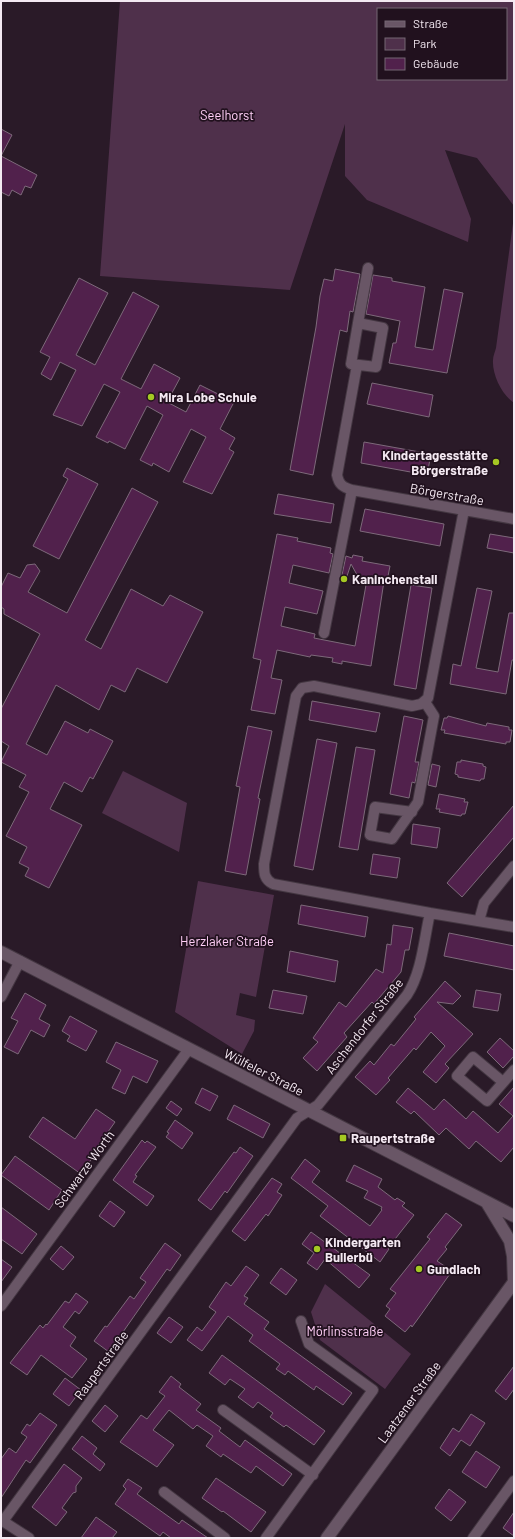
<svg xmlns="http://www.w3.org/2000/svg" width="515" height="1539" font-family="Barlow,sans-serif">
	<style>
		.green { fill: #4f304b; fill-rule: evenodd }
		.building { fill: #51214c; stroke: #7d697a }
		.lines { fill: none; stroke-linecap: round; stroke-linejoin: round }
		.street-casing { stroke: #443742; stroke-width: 12 }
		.secondary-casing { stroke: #443742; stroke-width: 14 }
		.street { stroke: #695666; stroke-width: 10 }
		.secondary { stroke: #695666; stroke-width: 12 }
		.poi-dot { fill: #a5c823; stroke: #21111e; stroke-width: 1.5 }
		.labels { text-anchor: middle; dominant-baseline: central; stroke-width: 3.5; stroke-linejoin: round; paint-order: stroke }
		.park-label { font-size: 13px; fill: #ffcff7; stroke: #21111e }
		.poi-label { font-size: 13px; font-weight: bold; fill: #f4e9f2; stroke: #21111e; text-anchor: start }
		.street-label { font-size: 13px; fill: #f4e9f2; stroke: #21111e }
	</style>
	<rect width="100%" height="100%" fill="#2a1a28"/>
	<path class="green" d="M120,1h394v205l-37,-48 -32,-8 26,69 -3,23 -101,-42 -22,-24v-52l-55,166 -190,-14zM378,9h128v70h-128z
		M514,216v187c-12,-8 -22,-28 -21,-43 0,-4 2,-8 3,-12z
		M123,771l64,32 -8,49 -77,-39z
		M198,881l76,14 -18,102 -16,-4 -4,22 19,5 -1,11 -12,23 -67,-42z
		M325,1284l86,70 -26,35 -65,-49 -9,-28z"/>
	<path class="building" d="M1,129l11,6 -11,21z
		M1,156l36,19 -6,13 -6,-2 -4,9 -9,-5 -3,6 -8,-4z
		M335,269l25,5 -7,38 -3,-1 -3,21 -7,-2 -27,145 -23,-5 26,-143 4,-31 4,-17 9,2z
		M373,275l19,3v3l33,6 -10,60 18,3 11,-61 19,4 -16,80 -58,-10 4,-20h3l4,-22 -34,-7z
		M79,278l29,15 -32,62 19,10 38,-73 26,14 -38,73 20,10 13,-25 26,14 -13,24 19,10 14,-27 34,17 -14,27 15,9 -6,11 5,3 -22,42 -29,-12 23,-45 -15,-8 -22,43 -16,-9 -1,3 -12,-6 23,-45 -16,-9 -22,43 -16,-8 -1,2 -12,-6 24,-45 -16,-8 -22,42 -29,-11 23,-45 -16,-8 -9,18 -10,-6 9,-17 -10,-5z
		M372,383l61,12 -4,22 -62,-13z
		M364,442l67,12 -4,21 -66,-12z
		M67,468l31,16 -39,75 -26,-13 35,-67 -5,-3z
		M132,488l26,14 -73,138 16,9 30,-60 32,17 7,-11 33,17 -36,71 -30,-15 -12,24 -14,-7 -12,25 -43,-25 -30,59 21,11 18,-34 23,12 2,-4 23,12 -20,38 -3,-2 -8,15 -18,-10 -14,27 32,16 -33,63 -24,-12 4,-8 -10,-5 8,-16 -21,-11 23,-44 -10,-5 7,-12 -25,-13 8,-16 -8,-5v-32l39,-75 -36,-20v-5l-3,-2v-20l7,-14 12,5 7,-13 8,-1 5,7 -12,21 39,21z
		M278,494l56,10 -3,19 -57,-9z
		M365,509l79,15 -4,22 -80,-15z
		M277,534l21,4 -1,3 34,7 -1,5 3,1 -4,19 -36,-8 -4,18 34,8 -6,23 -32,-7 -4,19 34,8 -1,4 41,8 11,-61 -5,-3 -10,-18 -4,12 -5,-1 4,-19 6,2 1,-3 10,2 -1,4 28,5 -3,15h-3l-13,85 -29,-5v3l-10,-2 1,-4 -22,-3 -1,2 -33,-7 -6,28 11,2 -7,34 -24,-4 10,-50 -8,-2z
		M490,534l24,4v15l-27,-5z
		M411,585l21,3 -16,101 -22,-4z
		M477,588l15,3 -16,77 22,4 11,-59h5v47h-2l-6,34 -56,-10 3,-20 8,2z
		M312,701l68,12 -4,19 -67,-12z
		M404,716l19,4 -8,42h4l-4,21 -3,-1 -3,16 -19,-4z
		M448,716l38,10 1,-3 22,4v3h3l-2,12h-4v2l-62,-11 1,-3h-4l3,-12h3z
		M248,726l24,5 -14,67 2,1 -14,76 -21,-4 15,-84 -4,-1z
		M317,739l20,4 -24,127 -19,-4z
		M356,747l19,3 -17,100 -19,-3z
		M461,760l22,4v2l3,1 -2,12h-3l-1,2 -22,-4v-2l-3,-1 2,-12h4z
		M432,764l8,2 -4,21 -8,-2z
		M439,794l26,5 -1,3h4l-3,12h-3l-1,2 -22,-4 1,-3h-4z
		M514,805v32l-52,60 -15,-14z
		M413,824l27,4 -3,20 -26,-4z
		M373,854l27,4 -3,20 -27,-4z
		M301,905l67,12 -3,20 -67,-13z
		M393,925l20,3 -4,22h-4l-4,22 -27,32 -2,-2 -28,31 3,4 -30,34 -14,-13 15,-16 -5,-4 26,-36 7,5 30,-38 7,4 4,-29 4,1z
		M449,933l65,13v24l-70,-14z
		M290,951l48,10 -3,21 -48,-10z
		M445,981l16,15 -8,8 -16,-2 36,32 -28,30 4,4 -13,15 -13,-11 22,-26 -14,-14 -15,18 -2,-2 -26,30 2,2 -14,15 -21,-18 15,-16 4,4 17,-21 3,2 22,-27 -2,-2z
		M273,990l34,6 -4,18 -34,-6z
		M476,990l25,4 -3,17 -25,-4z
		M25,993l21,12 -7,14 11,6 -6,12 -13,-7 -13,24 -14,-7 14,-26 -7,-3z
		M70,1016l27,15 -11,20 -19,-10 3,-5 -8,-5z
		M500,1038l14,13v5l-11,12 -16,-16z
		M116,1042l42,19 -11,22 -14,-7 -8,18 -13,-6 9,-18 -15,-8z
		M514,1087v60l-13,15 -25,-21 -7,8 -23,-21 -7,7 -25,-24 -3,3 -15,-12 12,-14 26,22 10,-11 22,20 7,-8 25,22 15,-17 -14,-12z
		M202,1088l16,8 -8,15 -15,-8z
		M171,1101l11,8 -5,7 -11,-8z
		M234,1105l36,19 -7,14 -36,-19z
		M96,1109l19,13 -22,31 2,1 -14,20 -52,-37 14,-20 32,22z
		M175,1120l18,13 -11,16 -16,-12 3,-4 -2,-1z
		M142,1140l3,3 2,-2 9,6 -21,28 2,1 -4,6 21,14 -7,10 -34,-26z
		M240,1147l13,9 -26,37 -2,-2 -14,19 -13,-10 36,-48 2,1z
		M15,1156l47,34 -13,20 -48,-35z
		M305,1159l15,12 -8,11 58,44 12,-16 -1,-1 1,-2 -18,-9 4,-7 -22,-10 8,-16 28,14 -4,8 17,13 2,-2 8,5 -3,3 12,9 -26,33 1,1 -9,13 -60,-46 8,-10 -37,-28z
		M272,1178l10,6 -5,8 5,3 -14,21 -2,-2 -21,27 -13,-10z
		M110,1201l15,11 -11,15 -15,-11z
		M1,1207l36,27 -15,20 -21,-15z
		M446,1213l16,12 -17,22 2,2 -10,12 15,10 -32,45 -8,11 -1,-2 -6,7 -20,-16 5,-7 -4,-3 10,-13 -6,-4 40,-50 -3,-2z
		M311,1232l59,43 -11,13 -34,-29 -8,11 -10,-7 7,-10 -12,-9z
		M165,1243l16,12 -11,16 -3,-2 -58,83 -15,-11 11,-15 2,1 23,-31 4,3 12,-17 -6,-4z
		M61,1246l13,11 -11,13 -13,-11z
		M1,1259l11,8 -11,15z
		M246,1266l13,9 -15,21 4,2 -4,6 25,18 -5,7 88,64 -9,12 -27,-19 -2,4 -26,-19 -3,4 -9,-6 4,-5 -31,-23 4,-6 -25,-19 -26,35 -15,-11 10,-13 5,4 14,-19 -7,-5 17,-25 5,4z
		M281,1268l16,12 -11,15 -16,-12z
		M76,1293l12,9 -9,12 -4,-3 -12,16 13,10 -6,9 17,13 -15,19 -31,-23 -14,20 -17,-12 30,-38 3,3 3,-4 1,1 18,-24 4,2z
		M169,1317l14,10 -12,16 -14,-10z
		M222,1355l103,76 -11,14 -28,-20 -2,2 -14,-10 3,-4 -15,-11 -5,6 -15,-11 7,-8 -15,-10 -5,6 -16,-12z
		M514,1366v23l-8,11 -11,-9z
		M171,1376l10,8 -2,3 22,17 -5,6 25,18 -2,3 21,16 5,-7 47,34 -9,12 -27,-20 -5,7 -28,-19 -2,3 -15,-11 7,-10 -16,-11 -4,4 -24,-19 -16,20 21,15 -17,22 -37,-25 21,-27 6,4 18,-23 -6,-4z
		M65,1378l16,12 -12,16 -16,-12z
		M105,1405l13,11 -13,16 -13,-11z
		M40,1413l17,12 -27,38 -4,-3 -25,38v-39l8,-11 7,5 11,-16 -6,-4 6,-9 3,2z
		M471,1414l14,9 -15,23 -9,-6 -11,16 -10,-8 13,-20 6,4z
		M82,1436l15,12 -4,6 12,10 -5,7 -28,-22z
		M476,1451l24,16 -14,21 -24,-16z
		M64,1464l18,14 -6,8v6l-3,1 -11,15 5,4 -11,14 -24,-19z
		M216,1478l50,34 -15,20 -28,-21 -1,1 -20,-14z
		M128,1479l14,9 -5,6 42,30 3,-4 26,18h-37l-8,-6 -3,4 -45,-32 11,-15 -3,-3z
		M449,1489l17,13 -15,19 -16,-13z
		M514,1512v24l-11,-8z
		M96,1517l21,15 -5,6h-31z"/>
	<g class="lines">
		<defs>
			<path id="street" d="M358,323l25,5 -7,39 -25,-3z
				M358,323l10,-55
				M357,365l-20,110c2,10 6,12 15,15l162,29
				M324,633l28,-143
				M412,812l-37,-5 -5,28 22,4 26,-37 16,-86 -9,-14
				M430,913l-157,-29c-9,-5 -9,-11 -9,-20l32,-168 6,-8 12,-2 98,20 9,-2 7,-6 36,-188
				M479,921l5,-18 30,-37
				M1,997l19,-36
				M503,1082l-30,-25 -16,19 30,25 27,-31
				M1,1306l188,-257
				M223,1410l90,65
				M164,1492l61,46
				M1,1520l28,18
				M3,1521l294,-403 21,-13 89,-110c15,-23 17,-56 23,-82l84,14
				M266,1538l107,-148 -64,-46 -8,-23
				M473,1538l41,-57"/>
			<path id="secondary" d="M1,952l513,264
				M487,1203l23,38 3,15 1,27
				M327,1538l187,-256"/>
		</defs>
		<use href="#street" class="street-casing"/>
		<use href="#secondary" class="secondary-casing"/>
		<use href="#street" class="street"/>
		<use href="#secondary" class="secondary"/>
	</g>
	<g class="poi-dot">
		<circle cx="151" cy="397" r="4"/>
		<circle cx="496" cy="462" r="4"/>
		<circle cx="344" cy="579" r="4"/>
		<rect x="339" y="1134" width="8" height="8" rx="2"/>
		<circle cx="317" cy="1249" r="4"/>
		<circle cx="419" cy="1269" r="4"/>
	</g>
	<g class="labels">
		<g class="park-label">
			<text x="227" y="115">Seelhorst</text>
			<text x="227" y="941">Herzlaker Straße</text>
			<text x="345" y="1331">Mörlinsstraße</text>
		</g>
		<g class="poi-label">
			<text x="159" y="397">Mira Lobe Schule</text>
			<text x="488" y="455" text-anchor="end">Kindertagesstätte<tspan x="488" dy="15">Börgerstraße</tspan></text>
			<text x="352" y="579">Kaninchenstall</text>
			<text x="351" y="1138">Raupertstraße</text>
			<text x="325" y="1242">Kindergarten<tspan x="325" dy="15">Bullerbü</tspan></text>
			<text x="427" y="1269">Gundlach</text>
		</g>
		<g class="street-label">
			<text transform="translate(447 494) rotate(10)">Börgerstraße</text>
			<text transform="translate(364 1026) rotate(-52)">Aschendorfer Straße</text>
			<text transform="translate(264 1072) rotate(27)">Wülfeler Straße</text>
			<text transform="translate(84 1169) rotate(-54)">Schwarze Worth</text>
			<text transform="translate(101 1365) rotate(-54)">Raupertstraße</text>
			<text transform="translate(409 1402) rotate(-54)">Laatzener Straße</text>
		</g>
	</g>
	<rect width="515" height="1539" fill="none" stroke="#f4e9f2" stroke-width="4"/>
	<rect x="377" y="8" width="130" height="72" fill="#21111e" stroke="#756773"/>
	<rect x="385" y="21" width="20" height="6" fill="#695666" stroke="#756773"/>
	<text x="413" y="28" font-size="12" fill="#f4e9f2">Straße</text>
	<rect x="385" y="38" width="20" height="12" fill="#4f304b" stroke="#756773"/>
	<text x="413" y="48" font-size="12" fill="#f4e9f2">Park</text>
	<rect x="385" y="58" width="20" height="12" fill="#51214c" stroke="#756773"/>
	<text x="413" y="68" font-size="12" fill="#f4e9f2">Gebäude</text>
</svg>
